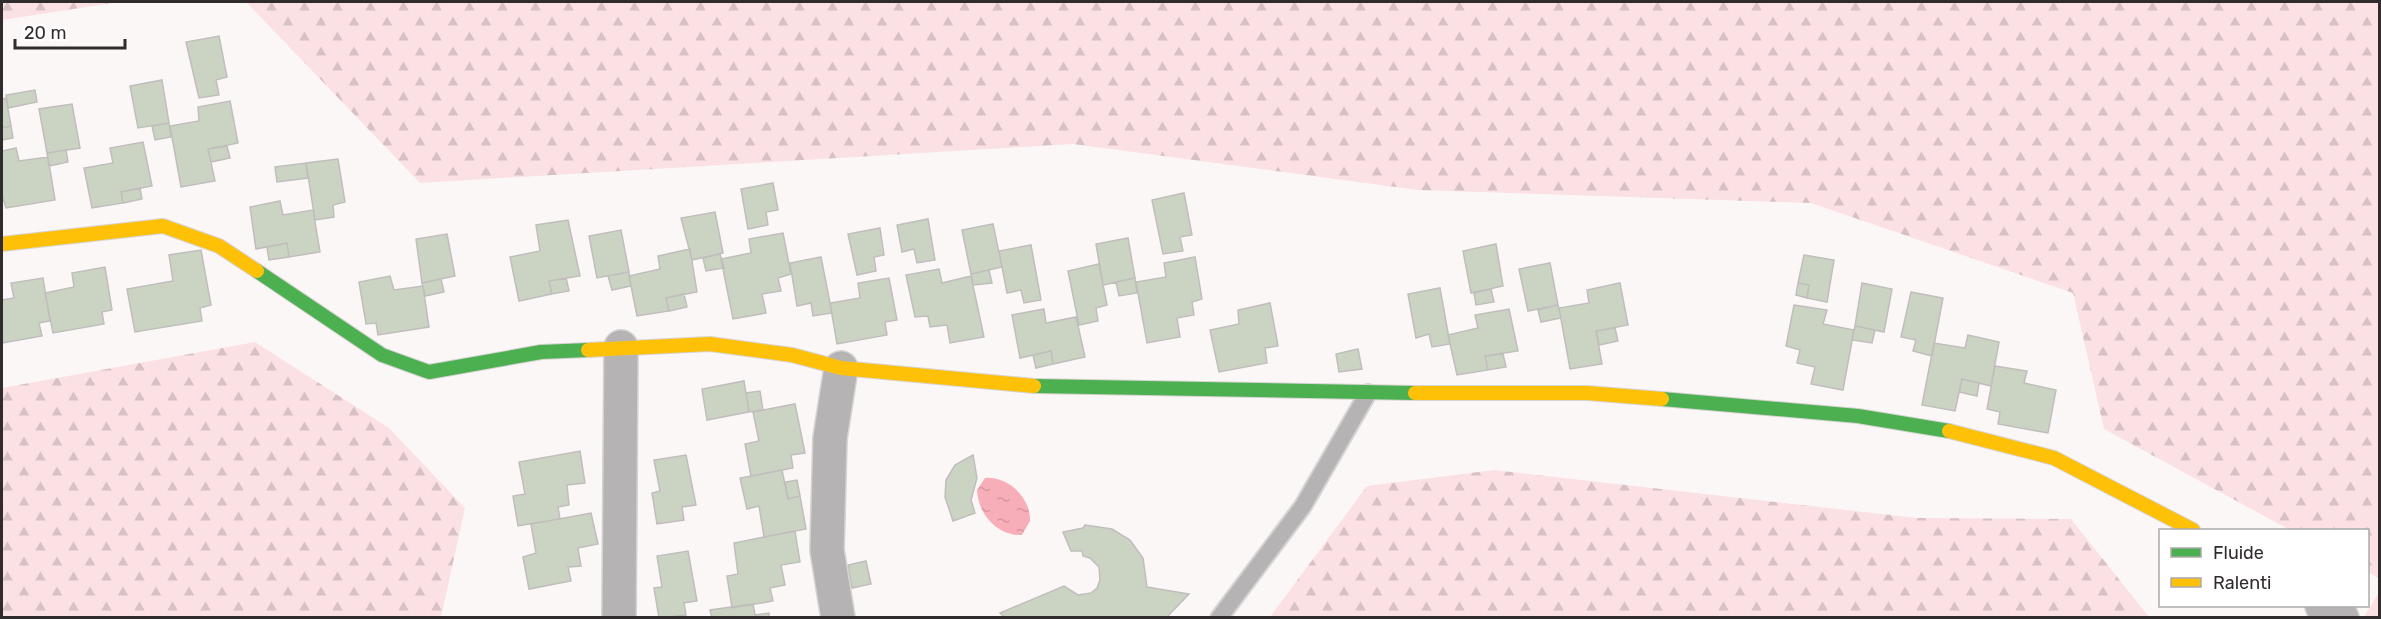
<svg xmlns="http://www.w3.org/2000/svg" width="2381" height="619" font-family="Rubik,sans-serif">
	<style>
		.forest { fill: url(#forest-firs) }
		.water { fill: url(#water-ripples) }
		.building { fill: #cbd3c3; stroke: #c0bebd; stroke-width: 1.5 }
		.lines { fill: none; stroke-linecap: round; stroke-linejoin: round }
		.lane-casing { stroke: #d6d3d3; stroke-width: 20 }
		.street-casing { stroke: #d6d3d3; stroke-width: 36 }
		.fast-casing { stroke: #d6d3d3; stroke-width: 16 }
		.slow-casing { stroke: #d6d3d3; stroke-width: 16 }
		.lane { stroke: #b5b3b3; stroke-width: 16 }
		.street { stroke: #b5b3b3; stroke-width: 33 }
		.fast { stroke: #4caf50; stroke-width: 14 }
		.slow { stroke: #ffc107; stroke-width: 14 }
	</style>
	<defs>
		<pattern id="forest-firs" width="22" height="20" patternUnits="userSpaceOnUse" patternTransform="scale(1.5)"><rect width="22" height="20" fill="#fbe1e4"/><path d="M5 1l3.5 6h-7zM16 11l3.5 6h-7z" fill="#d7c1c4"/></pattern>
		<pattern id="water-ripples" width="26" height="14" patternUnits="userSpaceOnUse" patternTransform="scale(1.5)"><rect width="26" height="14" fill="#f8aeb9"/><path d="M2 4q2-2 4 0t4 0M15 11q2-2 4 0t4 0" fill="none" stroke="#d5969f"/></pattern>
	</defs>
	<rect width="100%" height="100%" fill="#fcf7f7"/>
	<path class="forest" d="M2,2h117l-117,18z
		M246,2h2133v577l-11,-7v-42h-78l-186,-101 -31,-136 -262,-90 -393,-13 -345,-46 -653,39z
		M255,342l134,86 76,80 -24,109h-439v-229z
		M1494,470l423,48 154,1 78,98h-879l97,-131z
		M2379,592v25h-15z"/>
	<path class="water" d="M985,478c23,-2 46,20 45,43l-8,14c-25,1 -44,-21 -45,-45z"/>
	<path class="building" d="M219,36l8,41 -11,3 3,15 -20,3 -13,-56z
		M162,80l7,43 -31,5 -8,-42z
		M35,90l2,12 -29,6 -2,-13z
		M6,98l5,28 -9,2v-29z
		M230,101l8,42 -30,6 7,32 -34,6 -11,-61 29,-5 -1,-14z
		M72,104l8,44 -33,5 -8,-44z
		M169,123l2,14 -16,3 -3,-14z
		M11,126l2,12 -11,2v-12z
		M143,142l9,44 -31,6 2,11 -31,5 -8,-40 29,-5 -3,-15z
		M227,146l3,12 -19,4 -3,-13z
		M16,148l3,13 29,-4 7,43 -49,8 -4,-13v-44z
		M66,150l2,12 -19,4 -2,-13z
		M338,159l7,43 -12,3 1,12 -19,3 -9,-57z
		M306,163l2,15 -31,4 -2,-15z
		M773,183l5,27 -12,2 2,13 -20,4 -7,-40z
		M140,188l2,11 -19,4 -2,-11z
		M1184,193l8,42 -12,2 3,14 -20,3 -11,-54z
		M280,201l3,14 30,-5 7,42 -31,5 -2,-14 -31,6 -6,-42z
		M715,212l8,41 -31,7 -11,-42z
		M928,219l7,41 -18,3 -3,-14 -12,3 -5,-27z
		M568,220l12,56 -31,5 3,13 -33,7 -9,-44 30,-6 -4,-26z
		M993,224l9,43 -31,7 -9,-44z
		M880,228l4,27 -10,2 2,14 -19,4 -9,-41z
		M621,230l8,42 -32,6 -8,-42z
		M783,233l8,41 -13,4 3,13 -19,3 4,19 -33,6 -12,-60 30,-6 -2,-14z
		M447,234l8,42 -33,7 -6,-44z
		M1128,238l7,40 -32,7 -7,-41z
		M287,243l2,14 -20,3 -2,-13z
		M1496,244l7,42 -32,7 -8,-42z
		M1031,245l10,55 -17,3 -3,-13 -14,3 -8,-42z
		M690,249l7,43 -31,6 3,13 -32,5 -8,-40 31,-7 -2,-13z
		M201,250l10,55 -11,3 2,13 -67,11 -8,-43 46,-8 -4,-26z
		M720,254l4,14 -18,3 -3,-13z
		M1804,255l30,5 -7,42 -20,-4 2,-13 -11,-2z
		M821,257l11,56 -19,3 -2,-13 -14,3 -7,-43z
		M1195,257l7,42 -10,3 2,13 -17,3 3,19 -33,6 -11,-61 30,-5 -2,-14z
		M1550,263l8,42 -30,6 -9,-42z
		M1099,264l8,41 -11,3 2,13 -19,4 -11,-54z
		M105,267l7,43 -10,2 2,12 -51,9 -8,-40 29,-6 -2,-14z
		M939,269l3,14 29,-7 13,61 -34,6 -3,-18 -17,2 -2,-11 -13,1 -9,-42z
		M989,270l3,13 -19,2 -2,-11z
		M629,272l2,14 -19,4 -4,-14z
		M390,276l4,14 29,-4 6,41 -51,8 -2,-12 -10,1 -7,-42z
		M43,278l7,43 -11,2 3,13 -40,7v-43l12,-2 -3,-15z
		M566,278l3,13 -17,3 -3,-13z
		M889,278l8,42 -12,2 2,13 -50,9 -7,-41 30,-5 -2,-15z
		M1135,278l2,15 -18,3 -3,-14z
		M441,279l3,13 -19,4 -3,-13z
		M1620,283l8,42 -32,6 6,33 -32,5 -11,-61 30,-5 -2,-13z
		M1798,283l11,2 -2,13 -11,-3z
		M1862,283l30,6 -8,43 -29,-6z
		M1440,288l10,56 -18,3 -3,-13 -13,4 -8,-44z
		M1491,289l3,13 -18,3 -2,-12z
		M1911,292l32,6 -11,58 -19,-5 3,-11 -15,-3z
		M684,294l3,13 -18,4 -3,-13z
		M1270,303l8,43 -13,2 2,15 -48,9 -9,-42 29,-6 -1,-14z
		M1558,305l3,13 -20,4 -3,-12z
		M1794,305l33,5 -4,14 31,6 -11,60 -32,-6 4,-17 -18,-4 3,-13 -14,-4z
		M1044,309l2,14 30,-6 9,40 -32,7 -2,-13 -31,7 -8,-43z
		M1509,309l9,42 -33,5 3,14 -31,5 -9,-40 30,-7 -3,-13z
		M1855,326l20,4 -3,13 -20,-3z
		M1615,328l3,13 -19,4 -3,-14z
		M1968,335l31,7 -8,44 -29,-7 -7,32 -33,-6 12,-62 31,5z
		M1358,349l4,20 -23,3 -3,-18z
		M1051,351l2,13 -17,4 -3,-13z
		M1503,354l3,13 -18,3 -3,-14z
		M1995,366l32,5 -3,12 32,7 -8,43 -50,-9 2,-12 -13,-3z
		M1962,379l17,4 -2,13 -18,-4z
		M744,381l5,31 -42,8 -5,-31z
		M760,391l3,19 -14,2 -3,-19z
		M795,404l10,49 -14,2 2,13 -42,8 -6,-32 14,-3 -6,-29z
		M580,451l5,32 -18,2 2,20 -11,2 2,12 -42,7 -5,-30 12,-2 -6,-32z
		M686,455l10,50 -14,2 2,13 -27,4 -5,-31 8,-2 -6,-31z
		M973,455l4,23 -6,22 4,13 -22,8 -8,-24 1,-17 9,-15z
		M782,470l6,29 12,-3 6,33 -42,8 -5,-31 -12,3 -7,-31z
		M797,480l3,16 -12,3 -3,-17z
		M591,513l7,31 -20,4 3,18 -13,1 3,14 -42,8 -6,-32 13,-4 -5,-29z
		M1085,525l27,4 18,11 13,18 4,29 42,7 -23,24h-161l-5,-5 64,-27 14,9 13,-2 6,-5 3,-8 -1,-13 -9,-9 -7,-2 -1,-5h-11l-8,-19 20,-4z
		M795,531l5,31 -19,3 4,20 -15,3 3,13 -41,7 -5,-32 11,-2 -4,-31z
		M688,551l9,50 -13,2 2,12 -27,3 -5,-30 8,-1 -5,-31z
		M866,561l5,23 -19,4 -4,-23z
		M753,604l2,11 14,-2v5h-57l-2,-8z"/>
	<g class="lines">
		<defs>
			<path id="lane" d="M1219,618l84,-112 65,-113"/>
			<path id="street" d="M2322,606l20,12
				M619,618l2,-271
				M838,618l-11,-68 3,-112 11,-70"/>
			<path id="fast" d="M257,271l125,84 47,17 112,-20 47,-2
				M1034,386l381,7
				M1662,399l196,17 91,15"/>
			<path id="slow" d="M2,244l161,-18 56,20 38,25
				M588,350l122,-6 82,11 49,13 193,18
				M1415,393h172l75,6
				M1949,431l105,27 139,72"/>
		</defs>
		<use href="#lane" class="lane-casing"/>
		<use href="#street" class="street-casing"/>
		<use href="#fast" class="fast-casing"/>
		<use href="#slow" class="slow-casing"/>
		<use href="#lane" class="lane"/>
		<use href="#street" class="street"/>
		<use href="#fast" class="fast"/>
		<use href="#slow" class="slow"/>
	</g>
	<rect width="2381" height="619" fill="none" stroke="#302b2c" stroke-width="6"/>
	<rect x="2159" y="529" width="210" height="78" fill="#ffffff" stroke="#acaaab" stroke-width="1.5"/>
	<rect x="2171" y="548" width="30" height="9" fill="#4caf50" stroke="#acaaab" stroke-width="1.5"/>
	<text x="2213" y="559" font-size="18" fill="#302b2c">Fluide</text>
	<rect x="2171" y="578" width="30" height="9" fill="#ffc107" stroke="#acaaab" stroke-width="1.5"/>
	<text x="2213" y="589" font-size="18" fill="#302b2c">Ralenti</text>
	<path d="M15 39v9h110v-9" fill="none" stroke="#302b2c" stroke-width="3"/>
	<text x="24" y="39" font-size="18" fill="#302b2c" stroke="#ffffff" stroke-width="4.5" paint-order="stroke">20 m</text>
</svg>
